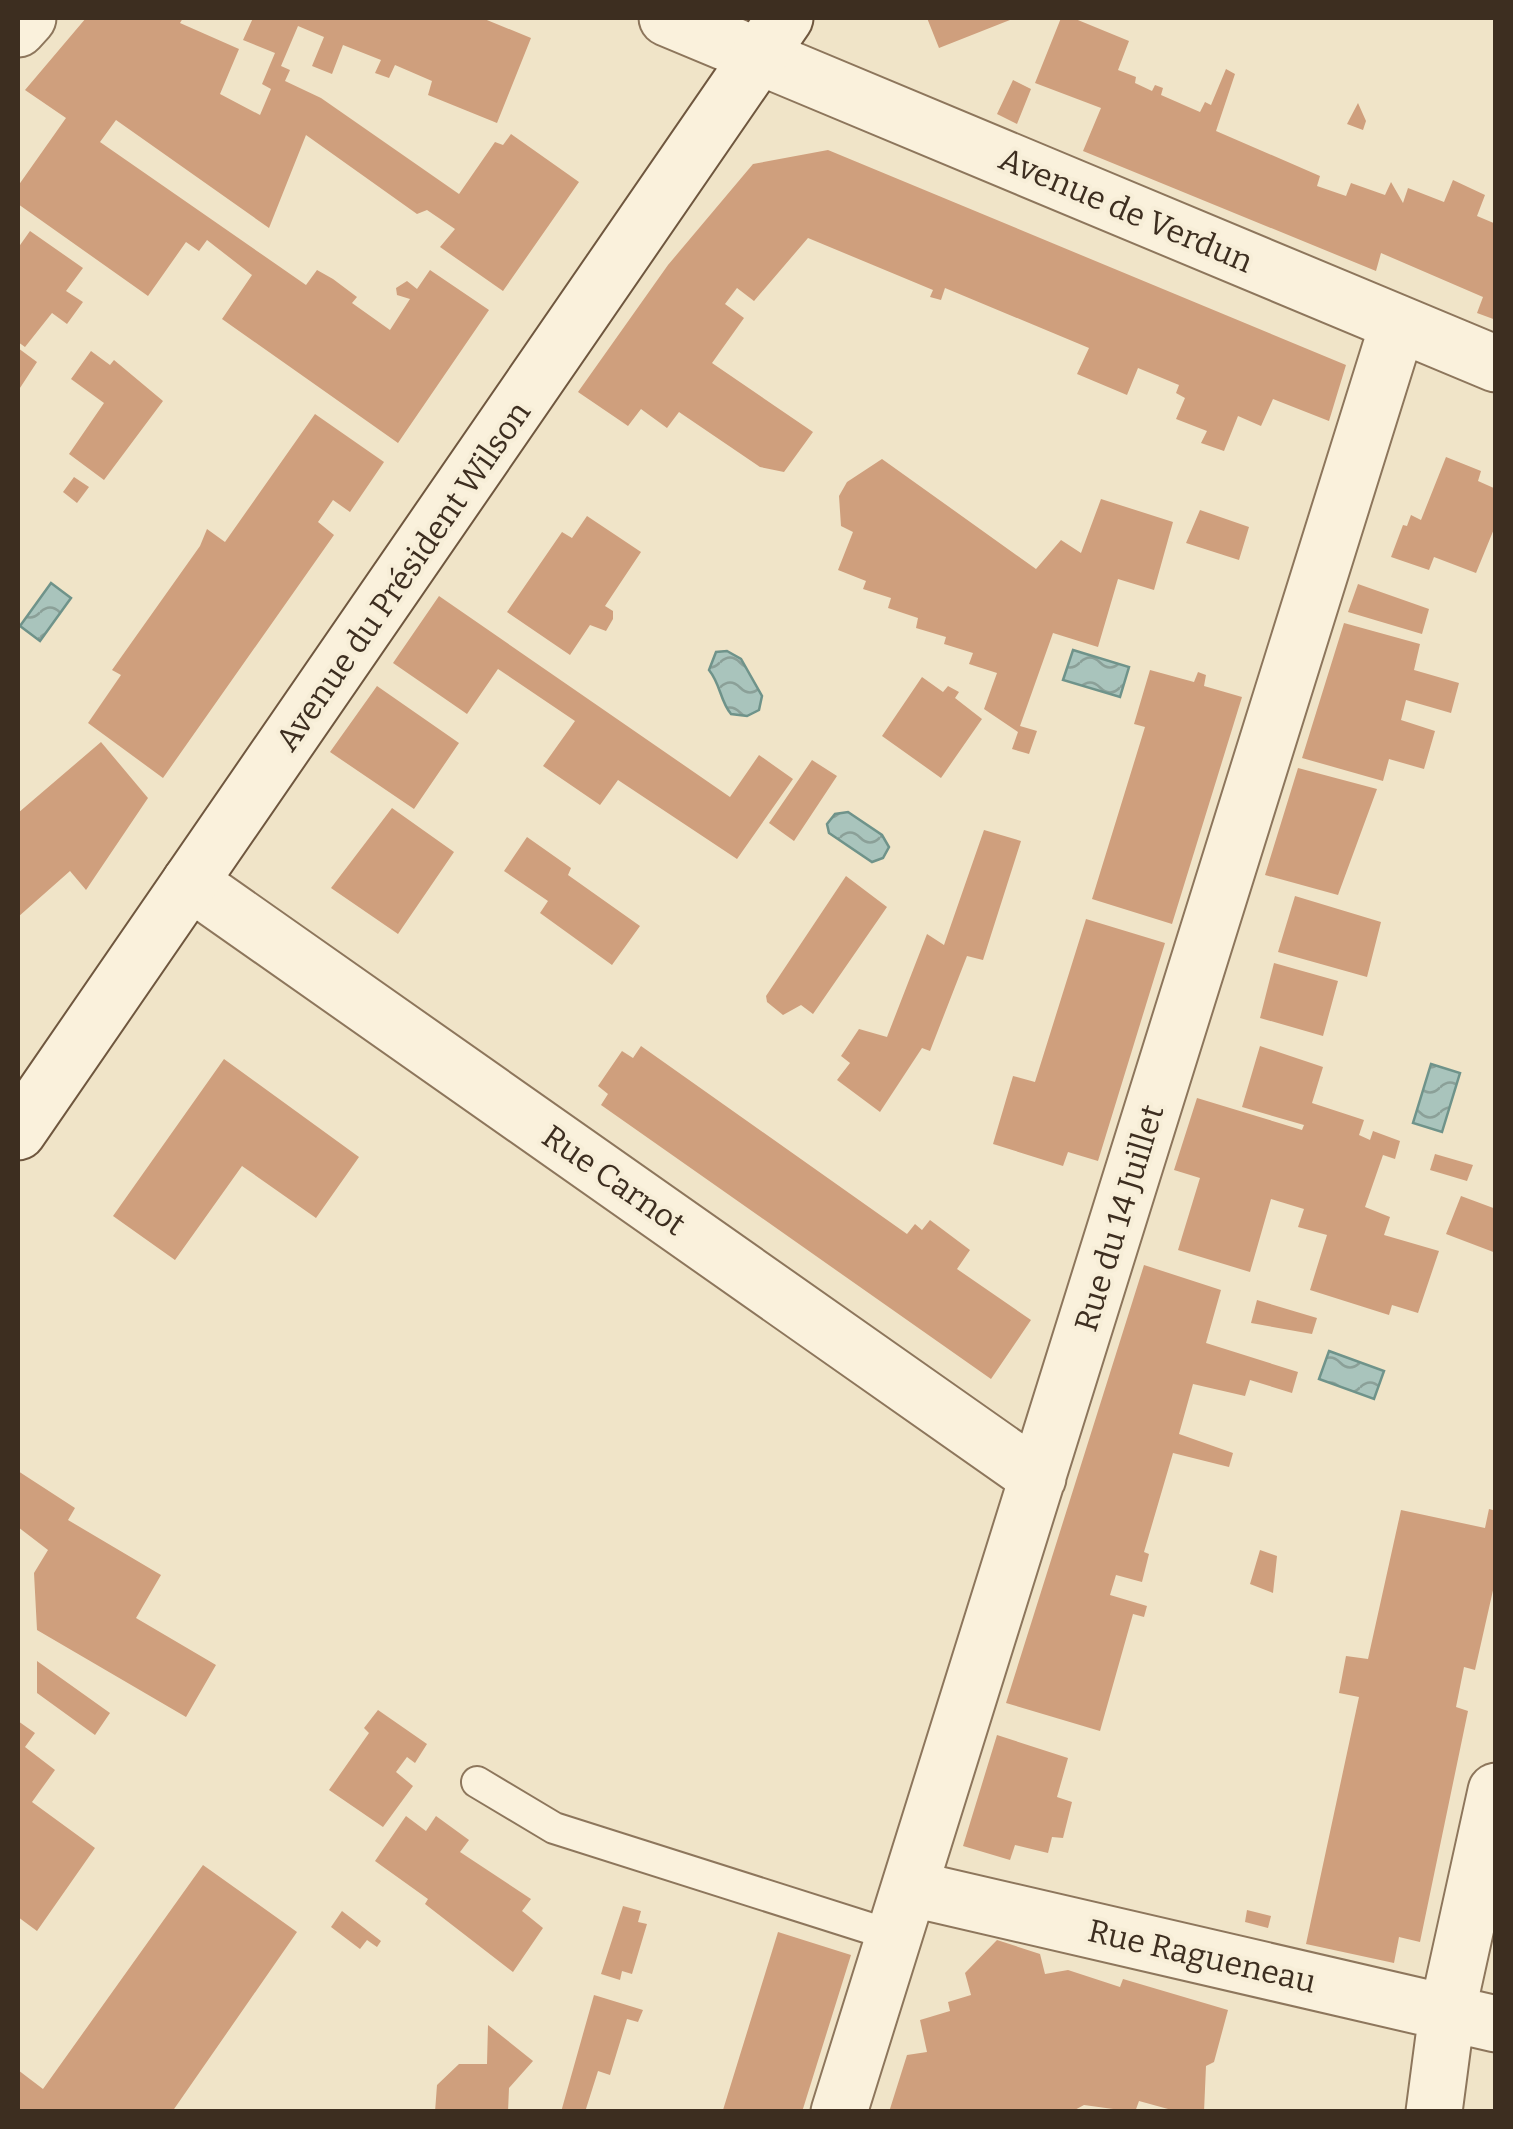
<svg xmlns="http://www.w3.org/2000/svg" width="1513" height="2129" font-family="Bitter,serif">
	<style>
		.water { fill: url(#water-waves); stroke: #6f938a; stroke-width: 2.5 }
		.building { fill: #cf9f7d }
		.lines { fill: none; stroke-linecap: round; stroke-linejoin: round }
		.lane-casing { stroke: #8d765c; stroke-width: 34 }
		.street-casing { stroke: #8d765c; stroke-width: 59 }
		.secondary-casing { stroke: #6f573f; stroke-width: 59 }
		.lane { stroke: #faf1dc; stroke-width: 30 }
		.street { stroke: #faf1dc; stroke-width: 55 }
		.secondary { stroke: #faf1dc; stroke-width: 55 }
		.labels { text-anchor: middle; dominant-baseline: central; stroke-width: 8; stroke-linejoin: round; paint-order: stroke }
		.street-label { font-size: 32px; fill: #3d2e20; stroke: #f7eed8 }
	</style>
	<defs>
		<pattern id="water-waves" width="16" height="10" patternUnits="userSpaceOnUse" patternTransform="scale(2.5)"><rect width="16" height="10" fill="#a9c4bc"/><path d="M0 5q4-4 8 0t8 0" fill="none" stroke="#8ba098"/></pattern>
	</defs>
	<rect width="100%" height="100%" fill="#f0e4c8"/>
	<path class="water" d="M51,583l20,15 -31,43 -20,-15z
		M1073,650l56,17 -9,30 -57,-17z
		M727,651l14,8 21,37 -3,14 -12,6 -16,-2c-11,-13 -10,-29 -22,-44l7,-18z
		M848,812l34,23 7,12 -6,11 -11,4 -43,-29 -2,-9 8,-10z
		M1431,1064l29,9 -18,59 -29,-9z
		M1329,1351l55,20 -10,28 -55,-20z"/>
	<path class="building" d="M86,18h97l-3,5 59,26 -19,45 40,21 11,-26 -9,-5 13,-31 -32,-13 10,-22h229l49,20 -34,85 -69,-28 4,-14 -37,-16 -6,13 -14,-5 6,-13 -38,-15 -11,29 -20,-8 12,-29 -26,-11 -17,40 9,4 -5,11 36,17 138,96 36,-52 8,3 8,-11 68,48 -76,109 -63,-44 15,-18 -28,-19 -10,4 -111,-79 -37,93 -153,-108 -16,22 206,143 11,-15 16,9 24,18 -5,6 38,27 20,-31 -13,-4 -1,-7 11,-7 10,8 13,-19 59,40 -91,133 -176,-124 30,-44 -45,-35 -8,11 -13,-9 -38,54 -130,-92v-18l48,-68 -41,-28z
		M927,18h88l-76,30z
		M1061,18h12l56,23 -11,29 18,7 -1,6 17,8 3,-6 8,3 -2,7 39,17 5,-10 6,3 15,-36 9,5 -19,57 104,45 -3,10 29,10 5,-13 34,12 6,-13 12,21 5,-15 36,14 9,-22 32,15 -8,21 19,8v96l-19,-7 6,-16 -102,-44 -5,18 -293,-120 18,-43 -66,-25z
		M1013,80l18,9 -14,35 -20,-10z
		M1358,103l8,18 -3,9 -16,-6z
		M828,150l518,215 -17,56 -56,-22 -12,27 -23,-10 -14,35 -23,-8 6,-12 -31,-12 9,-21 -9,-5 3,-8 -41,-17 -11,27 -50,-21 12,-26 -144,-60 -4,12 -11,-3 3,-7 -125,-52 -54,63 -17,-13 -12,16 19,14 -32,45 101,69 -29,40 -24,-5 -81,-55 -12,16 -26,-19 -13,17 -50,-34 90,-127 85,-101z
		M30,231l53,37 -17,23 17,11 -16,22 -15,-11 -27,34 -7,-5v-94z
		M18,348l19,14 -19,29z
		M91,351l19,14 4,-5 49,41 -59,79 -35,-26 35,-51 -33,-24z
		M315,414l69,48 -34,50 -17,-12 -15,22 16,13 -171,243 -75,-55 33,-48 -9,-5 88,-124 7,-17 18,13z
		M1446,457l35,14 -3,10 18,8v35l-20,49 -42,-16 -5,13 -38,-13 12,-32 4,1 4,-11 10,5z
		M882,459l154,110 25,-29 20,13 20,-54 72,23 -19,68 -36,-11 -20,68 -45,-14 -33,93 17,5 -8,23 -17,-5 6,-17 -34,-23 13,-36 -28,-9 4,-11 -29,-9 2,-7 -30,-9 2,-10 -30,-10 3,-10 -28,-9 3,-8 -28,-11 15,-38 -12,-6 -2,-30 8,-14z
		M74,477l15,10 -12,16 -14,-11z
		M1200,510l49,17 -10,33 -53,-17z
		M587,516l54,36 -36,54 8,5v8l-7,12 -16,-6 -20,30 -63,-43 55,-80 10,6z
		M1358,584l71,25 -7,25 -74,-22z
		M439,596l291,201 29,-42 34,24 -56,80 -119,-79 -18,25 -57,-39 32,-45 -77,-52 -31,45 -74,-51z
		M1344,623l76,21 -6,26 45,13 -8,30 -45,-13 -5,20 34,11 -11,38 -35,-10 -6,22 -81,-23z
		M1150,670l44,12 4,-10 8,3 -2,11 38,11 -70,227 -80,-25 53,-172 -11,-3z
		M922,677l21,15 5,-6 11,6 -4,6 27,21 -41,59 -59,-42z
		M377,686l82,57 -45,66 -84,-57z
		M101,742l47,56 -62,92 -16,-19 -52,46v-104z
		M812,760l25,16 -43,65 -25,-18z
		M1298,768l79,21 -39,106 -73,-20z
		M392,808l62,44 -56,82 -67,-46z
		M984,830l37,11 -38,119 -16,-4 -37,95 -8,-3 -42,64 -43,-32 13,-17 -9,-7 18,-27 28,8 40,-103 17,11z
		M527,837l44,31 -3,7 72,51 -28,39 -72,-52 8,-12 -44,-30z
		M846,876l41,31 -74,107 -12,-9 -18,10 -16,-13 -1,-6z
		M1295,896l86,26 -14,55 -89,-25z
		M1086,919l79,24 -67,218 -30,-9 -5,14 -70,-22 20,-68 22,6z
		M1274,963l64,18 -15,55 -63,-18z
		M641,1046l266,188 8,-10 7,6 8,-10 40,30 -13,19 74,51 -40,59 -390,-274 7,-11 -10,-8 24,-35 11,7z
		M1260,1046l63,21 -11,36 52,17 -5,15 11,5 3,-9 27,10 -5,18 -12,-4 -18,52 25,10 -6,18 55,16 -21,62 -26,-8 -3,10 -79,-25 17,-55 -29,-8 6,-18 -33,-10 -21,73 -72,-22 22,-72 -26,-8 23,-72 105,32 2,-5 -62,-18z
		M224,1059l135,98 -43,61 -74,-52 -67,94 -62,-44z
		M1435,1154l38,11 -6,16 -37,-11z
		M1461,1196l35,13v44l-50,-19z
		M1144,1265l77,25 -15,53 92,29 -6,21 -42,-13 -5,16 -52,-12 -14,50 54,19 -4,14 -56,-14 -29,99 5,2 -7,28 -26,-7 -6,20 37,11 -3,11 -11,-3 -33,117 -94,-28z
		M1257,1300l60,18 -5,16 -61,-11z
		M18,1471l57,37 -7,12 93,55 -25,43 80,47 -30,52 -149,-87 -3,-57 14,-23 -30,-23z
		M1489,1509l7,2v66l-21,93 -11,-3 -8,40 12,4 -48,231 -21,-5 -5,26 -88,-19 53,-247 -20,-4 7,-37 22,3 33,-149 84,18z
		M1260,1550l17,6 -4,37 -23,-9z
		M37,1661l73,52 -15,22 -58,-42z
		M378,1710l49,34 -12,19 -8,-6 -11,15 17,14 -30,41 -54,-37 40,-57 -5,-5z
		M18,1721l17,12 -10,14 30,23 -23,32 63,46 -58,83 -19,-14z
		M997,1735l71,23 -11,39 15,5 -9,36 -11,-1 -4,16 -33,-8 -5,15 -47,-14z
		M406,1816l20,15 10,-15 33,24 -9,12 71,47 -9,12 21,17 -30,44 -88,-68 3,-5 -53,-38z
		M203,1865l94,67 -125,180h-154v-42l25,19z
		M623,1906l18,5 -3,11 9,2 -15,50 -10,-3 -2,9 -19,-6z
		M1247,1910l24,6 -3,12 -23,-6z
		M342,1911l39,30 -4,6 -10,-7 -7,9 -29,-22z
		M778,1932l73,23 -49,157 -79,-2z
		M997,1940l43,14 5,20 23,-4 52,17 3,-8 105,31 -14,52 -8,4 -2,46h-25l-40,-11 -4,11 -51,-7 -13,7h-182l18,-57 20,-3 -7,-32 30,-9 -2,-9 23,-7 -6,-22z
		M594,1995l49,15 -5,12 -11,-3 -17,56 -12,-4 -13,41h-24z
		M488,2025l45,36 -24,27 -1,24h-73l2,-27 22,-21h28z"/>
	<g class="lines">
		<defs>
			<path id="lane" d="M477,1782l77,46 340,108"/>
			<path id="street" d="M667,18l829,346
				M18,29l10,-11
				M190,882l848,596
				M909,1888l587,136
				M839,2112l559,-1788
				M1434,2112l13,-99 49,-222"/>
			<path id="secondary" d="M18,1132l767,-1114"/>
		</defs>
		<use href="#lane" class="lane-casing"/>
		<use href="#street" class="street-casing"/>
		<use href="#secondary" class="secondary-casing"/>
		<use href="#lane" class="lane"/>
		<use href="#street" class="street"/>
		<use href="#secondary" class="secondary"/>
	</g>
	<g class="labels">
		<g class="street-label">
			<text transform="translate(1126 210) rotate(23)">Avenue de Verdun</text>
			<text transform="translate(403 576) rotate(-55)">Avenue du Président Wilson</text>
			<text transform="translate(614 1180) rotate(35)">Rue Carnot</text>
			<text transform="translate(1119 1218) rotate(-73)">Rue du 14 Juillet</text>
			<text transform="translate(1202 1956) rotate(13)">Rue Ragueneau</text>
		</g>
	</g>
	<rect width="1513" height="2129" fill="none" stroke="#3d2e20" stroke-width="40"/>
</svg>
